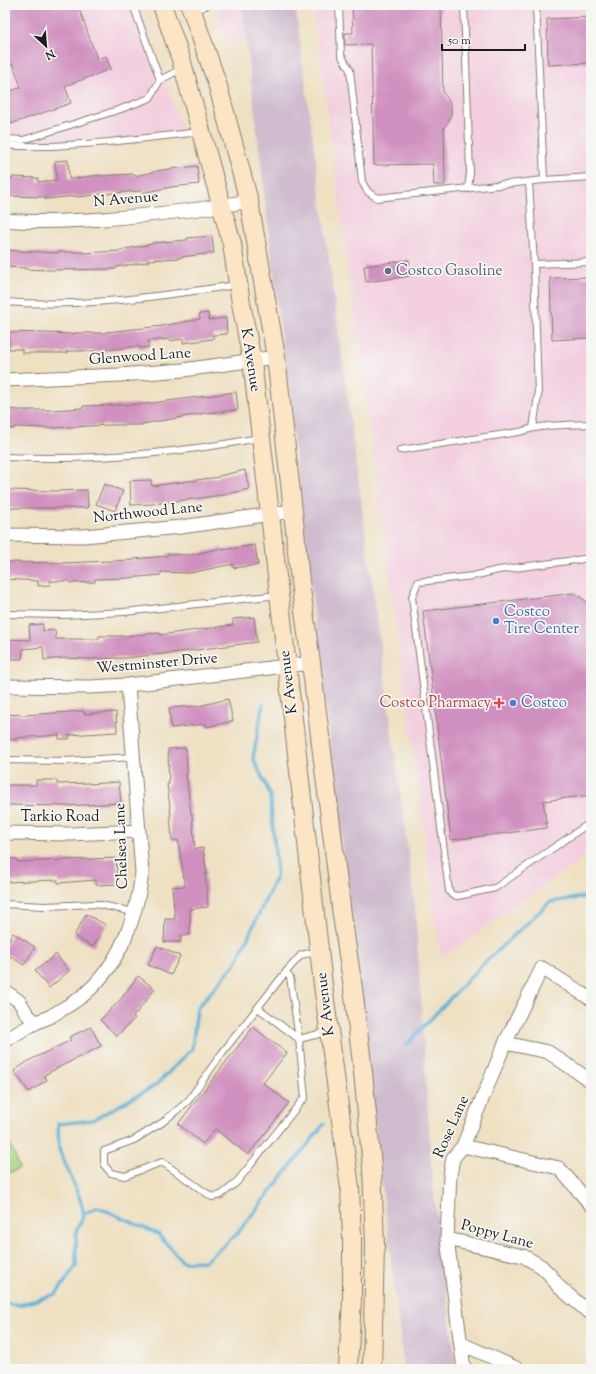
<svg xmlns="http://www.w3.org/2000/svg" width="596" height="1374" font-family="'Sorts Mill Goudy',serif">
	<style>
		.built { fill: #f3cfe0 }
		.industrial { fill: #cfbdcf }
		.green { fill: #a6d380; stroke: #61784e }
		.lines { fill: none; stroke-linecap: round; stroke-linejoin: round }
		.stream { stroke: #5eb4da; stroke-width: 3.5 }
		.building { fill: #d090c0 }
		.service-casing { stroke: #857e6e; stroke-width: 8 }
		.minor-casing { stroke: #857e6e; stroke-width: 15 }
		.secondary-casing { stroke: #857e6e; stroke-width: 20 }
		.service { stroke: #fff; stroke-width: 6 }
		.minor { stroke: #fff; stroke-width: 13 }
		.secondary { stroke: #fce5c4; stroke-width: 18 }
		.service-dot { fill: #5c6f8a; stroke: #f6f6f2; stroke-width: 1.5 }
		.shop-dot { fill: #3f7fe0; stroke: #f6f6f2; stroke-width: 1.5 }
		.health-dot { fill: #e0444e; stroke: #f6f6f2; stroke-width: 1.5 }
		.labels { text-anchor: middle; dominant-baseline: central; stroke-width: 3.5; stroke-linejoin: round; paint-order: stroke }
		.street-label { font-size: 15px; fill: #1c1c1c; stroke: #f6f6f2 }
		.service-label { font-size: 15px; fill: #4e5e75; stroke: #f6f6f2; text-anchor: start }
		.shop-label { font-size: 15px; fill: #366cbe; stroke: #f6f6f2; text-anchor: start }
		.health-label { font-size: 15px; fill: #be3a42; stroke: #f6f6f2; text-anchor: end }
	</style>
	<rect width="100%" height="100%" fill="#f6f6f2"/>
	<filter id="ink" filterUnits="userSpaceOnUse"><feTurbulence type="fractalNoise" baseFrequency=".025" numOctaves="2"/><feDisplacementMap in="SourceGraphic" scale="8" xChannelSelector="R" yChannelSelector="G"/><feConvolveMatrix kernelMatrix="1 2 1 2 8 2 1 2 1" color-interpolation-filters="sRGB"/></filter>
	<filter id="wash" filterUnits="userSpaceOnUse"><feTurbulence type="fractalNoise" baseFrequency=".012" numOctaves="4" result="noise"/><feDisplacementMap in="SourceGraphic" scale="16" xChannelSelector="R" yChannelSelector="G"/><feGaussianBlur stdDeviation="0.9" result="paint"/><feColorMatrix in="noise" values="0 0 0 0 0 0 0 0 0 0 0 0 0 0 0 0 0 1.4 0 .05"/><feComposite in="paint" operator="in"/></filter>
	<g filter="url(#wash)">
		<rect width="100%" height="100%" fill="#eee0c1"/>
		<path class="built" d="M5,5h135l43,129 -147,11 -31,-3z
			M216,5h26l4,35 -17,6z
			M313,5h278v847l-150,106z"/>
		<path class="industrial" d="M242,5h53l120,900 17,274 24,190h-52z"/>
		<path class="green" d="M5,1131l15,37 -15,7z"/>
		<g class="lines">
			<path class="stream" d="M406,1045l75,-79 69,-64 35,-5 6,13
				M84,1214l-4,-15 -21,-50 -1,-25 35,-4 63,-35 36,-36 5,-41 39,-45 41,-88 -7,-81 -17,-36 10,-54
				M5,1303l15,2 36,-11 20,-28v-34l8,-18 14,-7 60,27 25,28 22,-1 31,-26 88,-111"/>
		</g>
		<g id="blocks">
			<path class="building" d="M5,5h73l19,54 9,-3 5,13 -46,17 6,17 -66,23v-33l16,-6 -8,-23 -8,2z
				M352,5h89l2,88 5,6 3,7v8l-2,7 -5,7 1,57h-11l-1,-21 -59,1 -3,-121 -26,1v-12h8z
				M591,17v46l-43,2 -1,-46z
				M68,160l1,19 32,-4v1l32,-2 1,2 28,-6 35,-4 2,18 -28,3 -29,6 -1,-2 -39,3 -24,3 -1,-1 -32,3v-2l-40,-1v-17h7v-2l26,1v4l19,-2 -2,-19z
				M212,236l2,17 -34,4v1l-32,2v2l-32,5v2l-66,1 -25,-1v-1l-20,-1v-17l52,3v-1h26v1l37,-2v-1l32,-6v-1l35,-3v-2z
				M409,260l2,16 -45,6 -2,-16z
				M591,277v61l-39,2 -2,-62z
				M208,313l1,7 17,-2 1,16 -14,1v4l-30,4v-4l-14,2v-2l-21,2 1,6 -10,1 -1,-2 -38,5h-33v2h-45v-4h-13v-17l65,2v-1h32v-1l56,-6 38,-7 -1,-5z
				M236,392l2,18 -32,3 -64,11v1h-33l-56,3 -38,-1 -1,2 -9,-1v-19l14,1h34l30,-2v-2l62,-2z
				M245,470l4,19 -26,6 -70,9 -22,1 -1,-24 21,-1 1,6 67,-9v-1z
				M104,484l19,7 -8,20 -19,-7z
				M5,490l52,1 30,-1 1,18h-83z
				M255,545l3,20 -25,3v-4l-43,9 -29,-1v3l-33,3 -33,1v3l-25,1v-2h-20v4l-12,1v-5l-33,-2 1,-17 57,1 71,-3v-1l33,-3v-2l23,1 32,-7v2z
				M575,593l16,12v190l-48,6 4,27 -96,12 -28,-229z
				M254,617l3,25 -85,11 -47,5 -35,1 -25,-1 -21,2 -1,-13 -20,2 -1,10h-17v-20l25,1 -1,-15 14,-1v7l12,-1 1,9h43v-3h25l36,-3v2l73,-10v-6z
				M228,699l5,22 -26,6 -1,-3 -35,4 -2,-20 26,-2v1z
				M84,711v3l32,-2 1,20 -48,3v4h-10v-4l-43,3v2l-11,-1v-25l20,1z
				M186,748l1,26h-1l5,40h1l3,35 8,-1 4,26h-2l3,33 -18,2v26h-9v7h-17l1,-23h10l-3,-32 13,-1 -7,-46 -6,1 -2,-26h1l-4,-31h2l-1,-35z
				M36,780h21v4l33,-1v1l29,-2 2,21 -56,3 -60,-1v-20h31z
				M116,858l2,26 -22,1v-5l-38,3v-3l-53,2v-23h12v3z
				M86,914l20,11 -13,22 -19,-11z
				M13,933l22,14 -11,18 -19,-12v-6z
				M157,946l23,10 -9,19 -23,-10z
				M56,954l13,17 -20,17 -14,-17z
				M138,976l17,13 -22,28 2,1 -18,18 -17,-16 20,-20z
				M91,1027l10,19 -57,29 3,5 -18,12 -15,-21 16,-11 41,-20 -2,-3z
				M253,1027l34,26 -24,30 26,20 -41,52 -33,-26 -12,15 -25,-20z"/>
		</g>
	</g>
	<g filter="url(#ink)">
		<use href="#blocks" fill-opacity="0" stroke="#857e6e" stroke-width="1"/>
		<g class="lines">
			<defs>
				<path id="service" d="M133,5l27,75
					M339,5l2,50 9,15 12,112 6,10 9,6 167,-18 47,-3
					M464,5l6,168 -2,16
					M536,5l8,175
					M194,11l13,-6
					M5,139l18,1 98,-31 29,-11 10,-18 21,-11
					M5,145c31,3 61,0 92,-2 34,-3 68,-7 102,-11
					M529,182l5,82 4,132 -5,32
					M534,264l57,-2
					M5,302c78,6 155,-6 231,-17
					M400,450l119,-18c24,-8 48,-7 72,-8
					M5,457c87,4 169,-3 254,-19
					M591,558l-93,12 -25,6 -55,6 -6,15 37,294 3,4 6,1 37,-8 96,-66
					M5,614l59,1 60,-3 154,-17
					M5,760l60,1 68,-4
					M5,904l39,2 52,-2 38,8
					M285,973l16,-18 17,-4
					M258,1008l41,31 6,58 -69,86 -15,12 -9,2 -50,-35 -37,14 -14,-3 -7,-8v-14l30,-11 29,-18 25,-21 34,-48 63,-80 5,4 9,62 28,-7"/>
				<path id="minor" d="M5,220c32,3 66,1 98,-1 49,-4 98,-9 146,-18
					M5,380l115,-5 63,-5 93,-13
					M5,535l79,1 97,-9 112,-16
					M5,686l85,1 38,-2 183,-22
					M5,833l65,1 69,-3
					M5,991l14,10 8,13 9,9
					M5,1041c10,-7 21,-13 32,-19 4,-2 9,-3 14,-6 11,-7 25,-14 35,-23 34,-30 51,-76 56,-120l-14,-188
					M505,1043l43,9 43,29
					M463,1146l96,22 32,37
					M447,1239l76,17 18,10 9,9 9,12 27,23 5,3
					M462,1344l56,25
					M464,1369l-17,-130 3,-64 3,-17 10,-12 42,-103 37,-75 49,31"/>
				<path id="secondary" d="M162,5l19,54 51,185 9,59 11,58 18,153 53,471 27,203 2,51v60l-4,70
					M190,5l27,78 32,118 27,156 17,154 7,70 11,82 31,252 11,73 10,84 9,95 3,79 -3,123"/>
			</defs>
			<use href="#service" class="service-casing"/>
			<use href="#minor" class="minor-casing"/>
			<use href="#secondary" class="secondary-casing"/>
			<use href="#service" class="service"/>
			<use href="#minor" class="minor"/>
			<use href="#secondary" class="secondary"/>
		</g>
	</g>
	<circle class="service-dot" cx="388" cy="271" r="4"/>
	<g class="shop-dot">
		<circle cx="496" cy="621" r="4"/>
		<circle cx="513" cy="703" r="4"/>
	</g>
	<path class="health-dot" d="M497 697h4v4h4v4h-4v4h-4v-4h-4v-4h4z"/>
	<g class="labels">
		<g class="street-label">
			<text transform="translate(126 200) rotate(-5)">N Avenue</text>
			<text transform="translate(140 357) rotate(-4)">Glenwood Lane</text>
			<text transform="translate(250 360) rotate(81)">K Avenue</text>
			<text transform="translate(148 513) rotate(-6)">Northwood Lane</text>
			<text transform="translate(157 664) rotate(-5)">Westminster Drive</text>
			<text transform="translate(289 682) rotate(-97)">K Avenue</text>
			<text x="60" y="817">Tarkio Road</text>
			<text transform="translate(122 846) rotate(-92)">Chelsea Lane</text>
			<text transform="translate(326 1004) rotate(-97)">K Avenue</text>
			<text transform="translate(452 1127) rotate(-66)">Rose Lane</text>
			<text transform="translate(497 1235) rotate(15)">Poppy Lane</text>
		</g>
		<g class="service-label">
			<text x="396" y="271">Costco Gasoline</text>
		</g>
		<g class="shop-label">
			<text x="504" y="612">Costco<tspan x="504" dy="17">Tire Center</tspan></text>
			<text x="521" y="703">Costco</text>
		</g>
		<g class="health-label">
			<text x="491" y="703">Costco Pharmacy</text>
		</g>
	</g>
	<rect width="596" height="1374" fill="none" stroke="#f6f6f2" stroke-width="20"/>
	<g transform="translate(46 46) rotate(154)" stroke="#f6f6f2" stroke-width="3" paint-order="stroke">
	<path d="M0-3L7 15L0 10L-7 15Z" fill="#1c1c1c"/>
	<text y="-6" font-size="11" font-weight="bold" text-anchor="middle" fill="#1c1c1c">N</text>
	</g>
	<path d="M442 44v6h83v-6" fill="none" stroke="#1c1c1c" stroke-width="2"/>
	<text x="448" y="44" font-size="12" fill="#1c1c1c" stroke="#f6f6f2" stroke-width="3" paint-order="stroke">50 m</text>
</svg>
